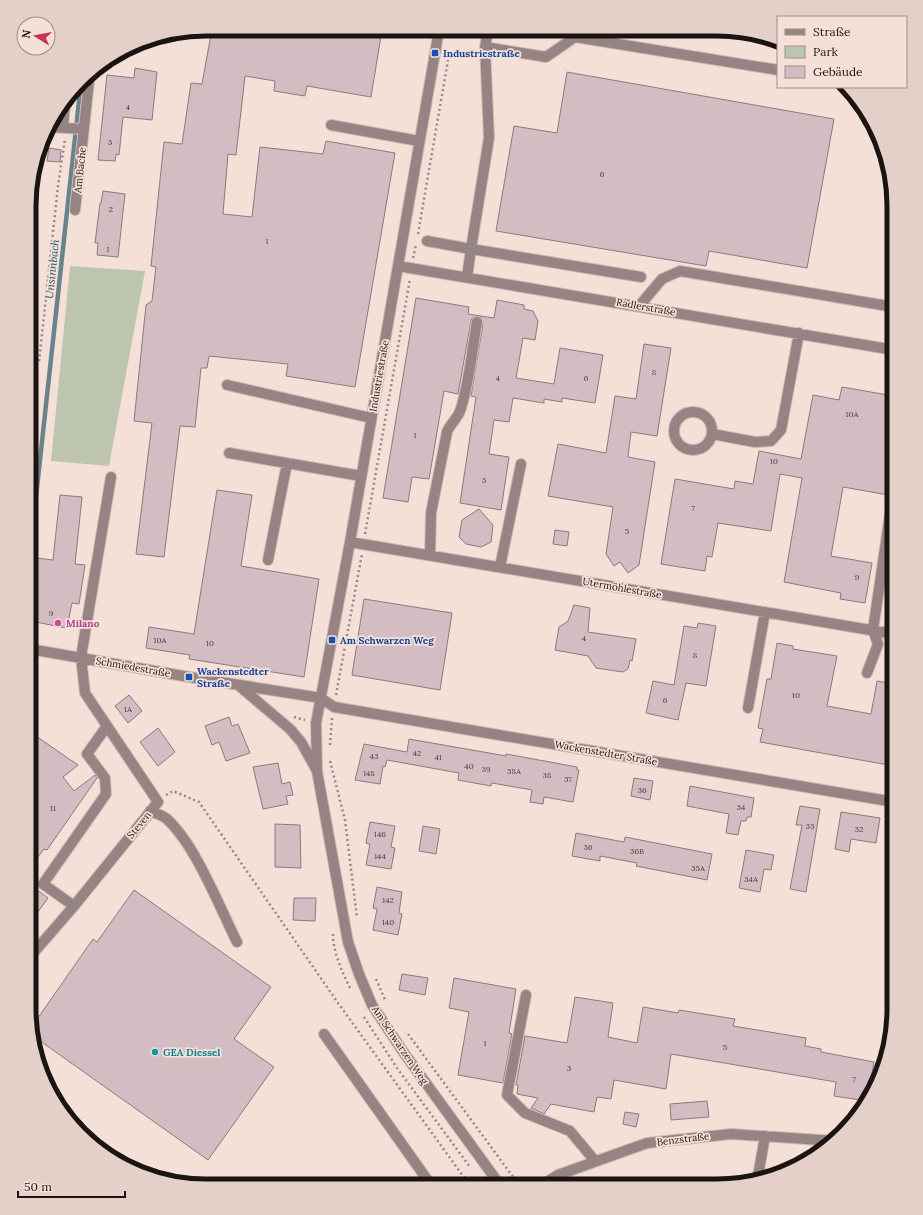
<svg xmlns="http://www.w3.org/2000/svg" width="923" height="1215" font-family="Lora,serif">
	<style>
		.green { fill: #bec5af }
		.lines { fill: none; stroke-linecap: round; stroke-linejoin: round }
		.stream { stroke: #69838d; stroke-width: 4.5 }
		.building { fill: #d3bdc3; stroke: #8c787e }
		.minor-casing { stroke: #cebbb4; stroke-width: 12 }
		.path { stroke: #968781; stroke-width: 2.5; stroke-dasharray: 2 3; stroke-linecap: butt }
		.minor { stroke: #968484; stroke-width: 10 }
		.transit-dot { fill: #1a4fb4; stroke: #f5e0d8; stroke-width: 1.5 }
		.hotel-dot { fill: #d1479c; stroke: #f5e0d8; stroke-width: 1.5 }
		.culture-dot { fill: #0f9aa8; stroke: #f5e0d8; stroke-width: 1.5 }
		.labels { text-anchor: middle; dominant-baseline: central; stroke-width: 3.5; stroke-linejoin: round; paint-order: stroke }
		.number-label { font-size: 8px; fill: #493e3e }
		.transit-label { font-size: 10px; font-weight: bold; fill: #164399; stroke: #f5e0d8; text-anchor: start }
		.street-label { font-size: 10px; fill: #1b1411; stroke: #f5e0d8 }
		.hotel-label { font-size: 10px; font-weight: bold; fill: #b23c85; stroke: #f5e0d8; text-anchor: start }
		.culture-label { font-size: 10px; font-weight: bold; fill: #0d838f; stroke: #f5e0d8; text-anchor: start }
		.water-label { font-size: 11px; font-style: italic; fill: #1d5465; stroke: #f5e0d8 }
		.rim { fill: none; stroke: #1b1411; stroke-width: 5 }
	</style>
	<rect width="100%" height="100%" fill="#f5e0d8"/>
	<path class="green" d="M70,266l75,5 -36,195 -58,-5z"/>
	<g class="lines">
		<path class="stream" d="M30,552l51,-469"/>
	</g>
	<path class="building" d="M212,29l170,1 -11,67 -64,-11 -2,10 -31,-5 1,-10 -30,-5 -9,79 -8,-1 -5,60 29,3 8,-70 63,7 3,-13 69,12 -40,234 -69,-11 2,-12 -79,-8 -2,12h-6l-6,59 -15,-1 -16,131 -28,-3 16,-131 -18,-2 12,-116 6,-4 4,-34 -5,-1 13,-124 18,2 9,-61 11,1z
		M135,68l22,4 -5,48 -29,-3 -4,38 -3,-1 -1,7 -17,-1 9,-85 27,3z
		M567,72l267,47 -27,149 -98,-17 -3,15 -210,-35 18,-105 43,7z
		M49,148l12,2 -1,12 -13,-1z
		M103,191l22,3 -7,63 -21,-2 1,-12h-3l5,-40h1z
		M416,298l53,9 -1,7 26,4 3,-18 27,5v4l9,2 5,10 -3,19 -12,-2 -7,40 38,6 6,-36 43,7 -8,48 -33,-5v4l-18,-3v4l-31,-5 -4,24 -15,-2 -5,34 20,3 -8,53 -41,-7 16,-106 -5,-1 12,-73 -2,-6 -3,-1 -6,2 -1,3 -13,73 -14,-3 -15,88 -17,-2 -4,25 -25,-4z
		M644,344l27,4 -14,88 -26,-4 -3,25 27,5 -16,103 -11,8 -8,-11 -6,4 -8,-12 7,-47 -65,-11 10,-52 48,9 9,-57 21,3z
		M842,387l52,9v100l-51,-9 -12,69 41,7 -7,40 -25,-4 1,-6 -57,-11 18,-104 -22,-4 -9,57 -53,-8 -6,34 -5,-1 -2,15 -44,-7 14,-85 59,10 1,-8 18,3 6,-33 42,8 12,-64 26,5z
		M217,490l35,5 -11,71 78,13 -15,98 -115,-18 1,-4 -44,-7 3,-21 45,7z
		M60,495l22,2 -7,67 10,1 -6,39 -7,-1 -5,25 -37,-7 5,-24h-4l5,-39 17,2z
		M479,509l14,16 -2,17 -10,5 -15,-3 -7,-7 3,-17z
		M555,530l14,2 -2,14 -14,-2z
		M364,599l88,14 -12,77 -88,-15z
		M574,605l16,3 -2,24 48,7 -4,22 -2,-1 -2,9 -5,3 -27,-4 -8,-12 -33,-6 4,-23 9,-6z
		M698,623l18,3 -10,60 -20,-3 -8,37 -32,-7 7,-32 21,4 10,-59 13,2z
		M777,643l16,3v3l44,7 -10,50 44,8 6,-33 17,3v82l-134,-24 3,-13 -5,-1 9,-49h4z
		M129,695l13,16 -14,12 -13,-17z
		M229,717l3,9 6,-2 12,29 -24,8 -7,-19 -7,3 -7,-19z
		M158,728l17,24 -17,14 -18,-24z
		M30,732l48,33 -15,12 11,14 21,-16 2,3 -50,72 -3,-1 -15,20z
		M409,739l97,17v-2l71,13v3h2l-6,32 -29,-5 -1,7 -13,-2 2,-12 -40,-7 -1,3 -33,-6 1,-7 -72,-13 -2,7 -2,-1 -3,18 -25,-4 9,-36 43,8z
		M278,763l4,21 8,-2 3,13 -7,1 2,8 -25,5 -10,-42z
		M634,778l19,3 -3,19 -19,-4z
		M690,786l64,12 -3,19h-4l-1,4h-5l-3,14 -12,-2 3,-19 -42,-8z
		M800,806l20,3 -14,83 -16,-3 12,-64h-6z
		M841,812l39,6 -4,25 -25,-4 -2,13 -14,-3z
		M370,822l25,4 -4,21 4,1 -4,21 -25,-4 4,-21 -4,-1z
		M275,824l25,1 1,43 -26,-1z
		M423,826l17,3 -4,25 -17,-3z
		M576,833l48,9 1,-5 87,17 -5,26 -71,-14 1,-3 -37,-7v5l-28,-5z
		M746,850l28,5 -3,15 -7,-1 -4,23 -21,-4z
		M29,884l19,14 -19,26z
		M377,887l25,5 -3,21 3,1 -4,21 -25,-5 4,-21 -4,-1z
		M134,890l137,97 -37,52 40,28 -66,93 -172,-122 -3,-13 60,-86 4,3z
		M294,898h22l-1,23 -22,-1z
		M402,974l26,4 -3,17 -26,-5z
		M454,978l62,11 -7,44 3,1 -9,49 -45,-8 11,-63 -20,-4z
		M575,997l38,6 -5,34 29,6 6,-36 35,6 1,-3 56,9 -2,7 73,12 -1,8 16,3v3l53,10 -7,39 -33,-5 2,-14 -165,-28 -5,35 -52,-9 -3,19 -14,-2 -3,15 -43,-8 -7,10 -13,-6 7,-10 -21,-4 1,-9h-2l9,-49 42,7z
		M707,1101l2,16 -38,3 -1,-16z
		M625,1112l14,2 -3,13 -13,-3z"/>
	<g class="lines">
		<defs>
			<path id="minor" d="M439,30l-89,512 -34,181 1,48 31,171 11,32 13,31 32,48 96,132
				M485,47l61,10 29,-20 203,33
				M331,125l88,16
				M50,127l34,2
				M63,128l2,-26
				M75,210l15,-138
				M427,241l44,8 18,-111 -4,-91 3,-17
				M398,266l496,84
				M467,277l4,-28 170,28
				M640,305l22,-26 18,-8 214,36
				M227,385l144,33
				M674 431a19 19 0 1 1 38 0a19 19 0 1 1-38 0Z
				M712,434l43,8 16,-1 10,-11 18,-97
				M229,453l132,23
				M350,542l544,92
				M430,555l1,-42 16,-81c3,-8 10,-13 13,-21 9,-25 12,-62 17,-89
				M268,560l19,-97
				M500,567l21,-103
				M30,649l159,28 132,21 13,9 560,95
				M867,673l11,-29 -5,-14 17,-116 4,1
				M238,685l52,44 11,13 15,27
				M748,708l17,-96
				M150,811c5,2 12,4 17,8 29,27 52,87 70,123
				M74,906l-31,-22 63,-90 -1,-16 -18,-24 20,-28
				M29,958l45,-52 84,-104 -73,-109 -4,-36 30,-180
				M526,995l-19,100 18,18 45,18 25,30
				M324,1034l107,151
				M758,1176l7,-40
				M540,1186l18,-11 89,-32 84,-9 104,7"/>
		</defs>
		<use href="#minor" class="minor-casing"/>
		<path class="path" d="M418,234l30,-174
			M413,258l3,-13
			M30,373l9,-11 19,-176 7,-47
			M365,534l45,-255
			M336,695l26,-141
			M294,717l11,3
			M330,745l2,-27
			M330,761l15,59 12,98
			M166,795l7,-4 26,11 139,201 125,173 10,9
			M333,934c0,19 9,37 17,54
			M376,979l10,23
			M364,1017l33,51 73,99
			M408,1034l111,151"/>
		<use href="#minor" class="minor"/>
	</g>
	<g class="transit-dot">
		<rect x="431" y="49" width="8" height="8" rx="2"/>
		<rect x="328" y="636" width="8" height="8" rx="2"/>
		<rect x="185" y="673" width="8" height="8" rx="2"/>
	</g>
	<circle class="hotel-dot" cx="58" cy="623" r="4"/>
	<circle class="culture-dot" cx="155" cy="1052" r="4"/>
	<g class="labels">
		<g class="number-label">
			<text x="128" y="107">4</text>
			<text x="110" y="142">3</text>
			<text x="602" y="174">6</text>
			<text x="111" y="209">2</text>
			<text x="267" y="241">1</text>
			<text x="108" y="249">1</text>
			<text x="654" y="372">8</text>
			<text x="498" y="378">4</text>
			<text x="586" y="378">6</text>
			<text x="852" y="414">10A</text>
			<text x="415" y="435">1</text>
			<text x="774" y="461">10</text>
			<text x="484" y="480">3</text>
			<text x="693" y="508">7</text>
			<text x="627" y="531">5</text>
			<text x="857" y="577">9</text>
			<text x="51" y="613">9</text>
			<text x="584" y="638">4</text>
			<text x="160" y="640">10A</text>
			<text x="210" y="643">10</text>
			<text x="695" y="655">8</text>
			<text x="796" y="695">10</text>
			<text x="665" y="700">6</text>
			<text x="128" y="709">1A</text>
			<text x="417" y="753">42</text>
			<text x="374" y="756">43</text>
			<text x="438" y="757">41</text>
			<text x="469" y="766">40</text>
			<text x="486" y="769">39</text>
			<text x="514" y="771">38A</text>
			<text x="369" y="773">148</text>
			<text x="547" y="775">38</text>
			<text x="568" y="779">37</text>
			<text x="642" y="790">36</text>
			<text x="741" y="807">34</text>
			<text x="53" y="808">11</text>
			<text x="810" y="826">33</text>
			<text x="859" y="829">32</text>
			<text x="380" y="834">146</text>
			<text x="588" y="847">36</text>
			<text x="637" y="851">36B</text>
			<text x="380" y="856">144</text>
			<text x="698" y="868">35A</text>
			<text x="751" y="879">34A</text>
			<text x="388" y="900">142</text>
			<text x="388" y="922">140</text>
			<text x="485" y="1043">1</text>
			<text x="725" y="1047">5</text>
			<text x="569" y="1068">3</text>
			<text x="854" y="1079">7</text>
		</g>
		<g class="transit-label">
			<text x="443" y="53">Industriestraße</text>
			<text x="340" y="640">Am Schwarzen Weg</text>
			<text x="197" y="671">Wackenstedter<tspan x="197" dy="12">Straße</tspan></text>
		</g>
		<g class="street-label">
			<text transform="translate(80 170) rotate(-84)">Am Bache</text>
			<text transform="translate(646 307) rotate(10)">Radlerstraße</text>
			<text transform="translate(379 376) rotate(-80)">Industriestraße</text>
			<text transform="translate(622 588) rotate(10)">Utermöhlestraße</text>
			<text transform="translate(133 667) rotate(10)">Schmiedestraße</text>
			<text transform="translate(606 753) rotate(10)">Wackenstedter Straße</text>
			<text transform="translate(139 825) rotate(-51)">Steven</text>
			<text transform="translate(400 1045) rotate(56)">Am Schwarzen Weg</text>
			<text transform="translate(683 1139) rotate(-7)">Benzstraße</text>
		</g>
		<g class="hotel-label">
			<text x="66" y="623">Milano</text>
		</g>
		<g class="culture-label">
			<text x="163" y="1052">GEA Diessel</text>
		</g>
		<g class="water-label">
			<text transform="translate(52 269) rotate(-84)">Unsinnbach</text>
		</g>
	</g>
	<path d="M0 0H923V1215H0ZM206 36H717A170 170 0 0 1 887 206V1009A170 170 0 0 1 717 1179H206A170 170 0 0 1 36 1009V206A170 170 0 0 1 206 36Z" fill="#e4d0c8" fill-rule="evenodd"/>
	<path class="rim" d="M206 36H717A170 170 0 0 1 887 206V1009A170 170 0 0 1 717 1179H206A170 170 0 0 1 36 1009V206A170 170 0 0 1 206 36Z"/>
	<rect x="777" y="16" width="130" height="72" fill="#f5e0d8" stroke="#9e8e88"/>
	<rect x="785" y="29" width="20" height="6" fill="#968484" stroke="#9e8e88"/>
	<text x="813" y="36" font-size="12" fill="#1b1411">Straße</text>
	<rect x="785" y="46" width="20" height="12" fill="#bec5af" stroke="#9e8e88"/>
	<text x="813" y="56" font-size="12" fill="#1b1411">Park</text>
	<rect x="785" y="66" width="20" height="12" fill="#d3bdc3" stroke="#9e8e88"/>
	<text x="813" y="76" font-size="12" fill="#1b1411">Gebäude</text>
	<g transform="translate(36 36) rotate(281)"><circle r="19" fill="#f5e0d8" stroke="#9e8e88"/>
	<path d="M0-3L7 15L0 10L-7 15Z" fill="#c43454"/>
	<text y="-6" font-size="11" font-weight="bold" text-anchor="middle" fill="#1b1411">N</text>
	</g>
	<path d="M18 1191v6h107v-6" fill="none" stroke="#1b1411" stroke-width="2"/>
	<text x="24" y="1191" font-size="12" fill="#1b1411" stroke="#f5e0d8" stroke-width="3" paint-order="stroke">50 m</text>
</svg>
